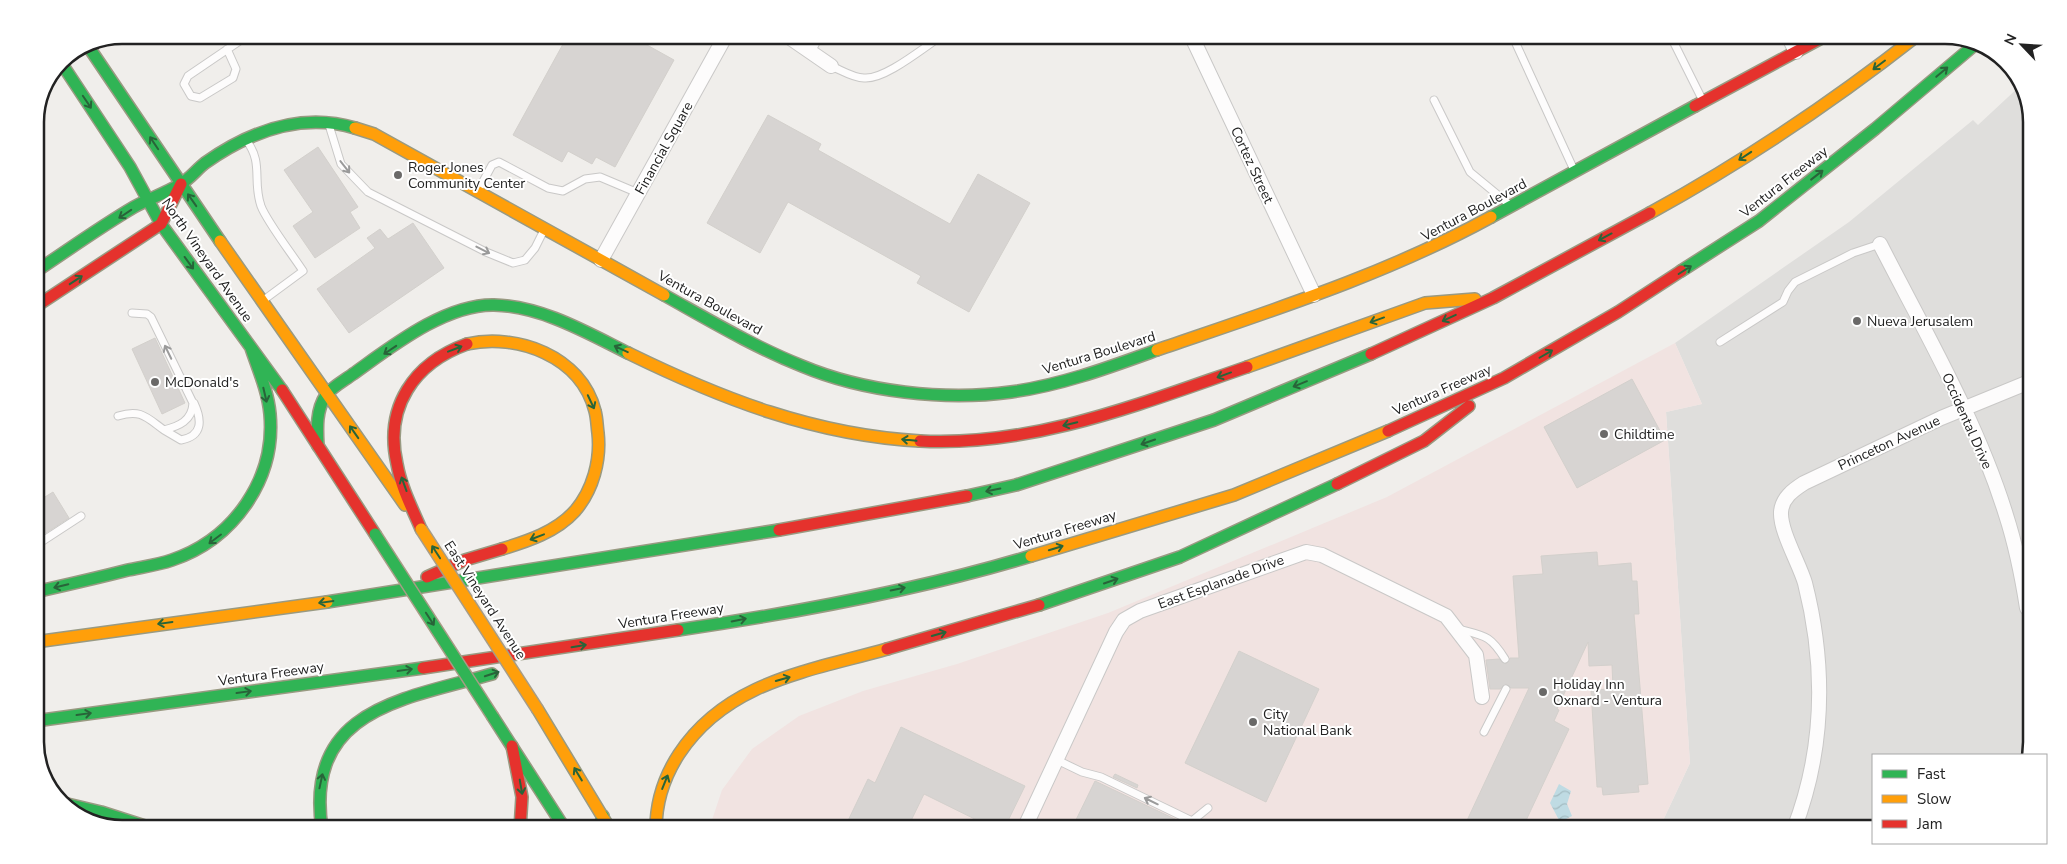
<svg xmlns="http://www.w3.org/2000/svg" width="2067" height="864" font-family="'Nunito Sans',sans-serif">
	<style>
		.residential { fill: #dfdedc }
		.commercial { fill: #f1e3e1 }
		.water { fill: url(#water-waves) }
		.building { fill: #d7d4d2; stroke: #d3d0cc }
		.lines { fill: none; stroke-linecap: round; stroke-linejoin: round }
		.lane-casing { stroke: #c9c8c7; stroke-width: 9 }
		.street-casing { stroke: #c9c8c7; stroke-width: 16 }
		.fast-casing { stroke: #999a82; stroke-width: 14 }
		.slow-casing { stroke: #999a82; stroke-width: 14 }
		.jam-casing { stroke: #999a82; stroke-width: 14 }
		.lane { stroke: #fdfcfc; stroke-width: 7 }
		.street { stroke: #fdfcfc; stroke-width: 14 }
		.fast { stroke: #30b455; stroke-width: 11 }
		.slow { stroke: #ff9f0a; stroke-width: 11 }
		.jam { stroke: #e5322d; stroke-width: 11 }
		.fast-bridge-casing { stroke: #a79c86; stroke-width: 14; stroke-linecap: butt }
		.slow-bridge-casing { stroke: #a79c86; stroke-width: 14; stroke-linecap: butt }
		.fast-bridge { stroke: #30b455; stroke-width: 11 }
		.slow-bridge { stroke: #ff9f0a; stroke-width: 11 }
		.oneway { stroke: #286439 }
		.oneway2 { stroke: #9a9a9a }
		.poi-dot { fill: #6a6968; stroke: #fff; stroke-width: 2 }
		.labels { text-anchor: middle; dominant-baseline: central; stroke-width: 4; stroke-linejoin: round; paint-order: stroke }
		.street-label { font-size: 14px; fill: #222; stroke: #fff }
		.poi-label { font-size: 14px; fill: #222; stroke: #fff; text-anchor: start }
		.rim { fill: none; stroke: #222; stroke-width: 2.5 }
	</style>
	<defs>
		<pattern id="water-waves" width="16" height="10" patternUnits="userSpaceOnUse" patternTransform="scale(1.25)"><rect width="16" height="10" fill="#bfdbe3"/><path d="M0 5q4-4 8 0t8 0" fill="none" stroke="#a4bcc2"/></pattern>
	</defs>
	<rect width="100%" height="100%" fill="#f0eeeb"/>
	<path class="residential" d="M2021,85l11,31 -6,639h-153v74h-214l31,-66 -24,-351 36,-8 -27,-61 174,-121 124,-102 5,5z"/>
	<path class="commercial" d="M1675,343l27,61 -36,8 24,351 -31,66h-950l13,-39 30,-41 47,-33 64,-25 94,-27 151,-51 279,-116z"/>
	<path class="water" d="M1559,784l12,7 -4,13 5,12 -12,6 -10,-19z"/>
	<path class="building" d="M568,35h61l45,25 -59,107 -19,-10 -4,7 -24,-13 -6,11 -49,-27z
		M768,115l53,29 -3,6 132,74 28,-50 52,29 -61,109 -52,-29 4,-7 -133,-74 -28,51 -53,-30z
		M318,147l40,60 -8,5 10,16 -45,30 -22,-32 20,-14 -29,-42z
		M413,223l31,45 -95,65 -32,-44 58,-41 -8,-10 13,-9 8,10z
		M155,338l30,65 -23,11 -30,-65z
		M1632,379l33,61 -88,48 -33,-61z
		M53,492l16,26 -34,22v-37z
		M1597,552l1,14 33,-3 1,18h5l2,33h-5l14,170 -10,1 1,7 -36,3 -1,-8h-5l-6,-96 22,-3 -1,-23 -23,1 -1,-24 -31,67 2,1 -5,11 15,8 -47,100h-59l66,-141h-18l-5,-4 -6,5h-10l-4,-29 13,-1 7,5 4,-6h9l-6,-82 30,-2 -2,-18z
		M1239,651l80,38 -53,113 -81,-39z
		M901,727l124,59 -21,43h-9l-71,-35 -17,35h-63l24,-50 7,4z
		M1115,774l23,11 -1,3 -24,-11z
		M1095,781l82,39 -4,9h-93l-7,-3z"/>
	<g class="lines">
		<defs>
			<path id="lane" d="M1512,35l62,135
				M1670,35l33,66
				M227,49l9,20 -3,9 -33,20 -9,-2 -7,-12 4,-8 53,-36 7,-5
				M811,52l9,-17
				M831,66c10,4 22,12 33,12 21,2 60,-31 79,-43
				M1434,100l36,72 40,33
				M329,125l12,39 27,28 118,60 27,11 12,-3 10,-12 9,-18
				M246,140c18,23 6,40 15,66 6,16 31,48 42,65l-38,28
				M479,189l13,-24 7,-3 49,26 15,3 22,-12 15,-2 38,16
				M1720,342l63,-40 5,-11 7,-9 58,-29 27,-9
				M118,416c23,-7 28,1 46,14 15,-4 28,-9 29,-27l-42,-86 -4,-3 -15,-1
				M164,430l17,10c22,-4 21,-20 13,-37
				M35,546l46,-30
				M1458,629c27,7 32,6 47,30
				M1484,732l22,-43
				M1057,760l25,12 19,5 91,44 16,-13"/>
			<path id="street" d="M786,35l45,31
				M1191,35l123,260
				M1788,35l8,17
				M1880,244c45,88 97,177 126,271 10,31 16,61 21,93
				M601,260l125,-225
				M1024,829l92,-197 8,-12 16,-9 166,-59 16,3 124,61 30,39 6,42
				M1794,829c31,-81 32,-163 11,-246 -6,-20 -25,-52 -24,-71 1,-14 12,-22 23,-29l137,-65 88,-36"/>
			<path id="fast" d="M86,43l134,198
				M60,61l70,106 31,57 121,166
				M1491,217l204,-111
				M1681,271l78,-50 116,-92 103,-87
				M35,272c33,-22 65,-45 99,-65 14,-8 30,-13 45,-22 10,-5 17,-15 26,-22 44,-31 96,-51 150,-35
				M664,295c45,25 90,52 138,71 62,26 143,35 209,26 51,-7 99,-25 146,-42
				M318,446c-1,-18 -2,-36 8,-51 6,-8 19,-15 27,-21 38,-27 92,-70 141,-69 47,1 92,27 134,48
				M967,496l49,-11 198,-65 157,-66
				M35,592c31,-7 62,-14 93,-22 14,-3 30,-5 44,-10 62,-21 104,-81 98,-146 -2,-23 -12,-45 -19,-66
				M327,602l452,-72
				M1039,605l141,-48 157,-73
				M678,630c116,-17 241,-40 353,-74
				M493,717l72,112
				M35,721l388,-53
				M63,803l38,9 53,17
				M322,829c-18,-120 82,-130 170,-155
				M599,829l4,-13"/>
			<path id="slow" d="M355,128l19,6 290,161
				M1650,213c93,-51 184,-112 268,-178
				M220,241l185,264
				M467,344c50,-11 114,12 128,67 2,7 2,15 3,22 3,27 -5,57 -23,78 -19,21 -47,30 -73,38
				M1157,350c113,-39 228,-75 334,-133
				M628,353c94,46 186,82 292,88
				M1247,367l178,-64 50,-4
				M1031,556l203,-61 154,-64
				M35,642l292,-40
				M538,710l72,119
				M656,829c0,-28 8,-52 23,-75 48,-73 131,-83 208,-105"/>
			<path id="jam" d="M1695,106l132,-71
				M35,307l126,-83 20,-40
				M1371,354l122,-56 157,-85
				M282,390l93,144
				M1388,431l116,-53 114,-66 63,-41
				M920,441c114,6 222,-38 327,-74
				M1337,484l87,-43 45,-35
				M421,529c-9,-21 -20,-42 -24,-65 -13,-57 17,-101 70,-120
				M779,530l188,-34
				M427,577l38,-17 37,-11
				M887,649l152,-44
				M423,668l255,-38
				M512,746l10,51 -2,32"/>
		</defs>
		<use href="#lane" class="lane-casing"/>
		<use href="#street" class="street-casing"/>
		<use href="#fast" class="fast-casing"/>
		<use href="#slow" class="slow-casing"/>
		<use href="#jam" class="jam-casing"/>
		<use href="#lane" class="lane"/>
		<use href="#street" class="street"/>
		<use href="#fast" class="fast"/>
		<use href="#slow" class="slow"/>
		<use href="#jam" class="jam"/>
		<defs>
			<path id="fast-bridge" d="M375,534l118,183"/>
			<path id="slow-bridge" d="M421,529l117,181"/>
		</defs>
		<use href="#fast-bridge" class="fast-bridge-casing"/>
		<use href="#slow-bridge" class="slow-bridge-casing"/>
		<use href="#fast-bridge" class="fast-bridge"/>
		<use href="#slow-bridge" class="slow-bridge"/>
	</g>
	<defs><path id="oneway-shaft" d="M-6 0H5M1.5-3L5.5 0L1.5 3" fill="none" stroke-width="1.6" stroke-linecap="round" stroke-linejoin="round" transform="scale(1.25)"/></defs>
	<g class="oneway">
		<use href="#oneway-shaft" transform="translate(1879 65) rotate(143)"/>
		<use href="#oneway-shaft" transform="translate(1942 72) rotate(-40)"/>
		<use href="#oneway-shaft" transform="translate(87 102) rotate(56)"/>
		<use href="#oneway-shaft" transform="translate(154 143) rotate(-124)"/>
		<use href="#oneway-shaft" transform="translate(1745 156) rotate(146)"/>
		<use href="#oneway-shaft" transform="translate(1817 175) rotate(-38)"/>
		<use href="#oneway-shaft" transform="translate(192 200) rotate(-125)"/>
		<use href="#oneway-shaft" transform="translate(125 214) rotate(146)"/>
		<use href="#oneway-shaft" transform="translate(1605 237) rotate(152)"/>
		<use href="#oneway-shaft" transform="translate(189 263) rotate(54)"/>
		<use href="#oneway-shaft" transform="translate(1685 270) rotate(-32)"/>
		<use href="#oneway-shaft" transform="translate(76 280) rotate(-33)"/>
		<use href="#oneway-shaft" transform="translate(1449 318) rotate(155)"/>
		<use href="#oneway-shaft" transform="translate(1377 320) rotate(160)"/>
		<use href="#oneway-shaft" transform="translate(455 349) rotate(-21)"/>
		<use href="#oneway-shaft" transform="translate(621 349) rotate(-155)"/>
		<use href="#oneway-shaft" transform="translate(390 350) rotate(146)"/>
		<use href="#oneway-shaft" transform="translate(1546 354) rotate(-30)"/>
		<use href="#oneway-shaft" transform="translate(1224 375) rotate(160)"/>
		<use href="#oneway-shaft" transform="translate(1300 384) rotate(158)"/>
		<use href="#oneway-shaft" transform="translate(265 395) rotate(77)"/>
		<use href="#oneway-shaft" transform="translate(591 402) rotate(65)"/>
		<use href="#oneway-shaft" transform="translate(1070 424) rotate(166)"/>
		<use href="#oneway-shaft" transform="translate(354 432) rotate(-125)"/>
		<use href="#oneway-shaft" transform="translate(909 440) rotate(-174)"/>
		<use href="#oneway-shaft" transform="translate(1148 442) rotate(161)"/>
		<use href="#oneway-shaft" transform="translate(404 484) rotate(-110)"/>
		<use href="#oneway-shaft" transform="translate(993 490) rotate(168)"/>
		<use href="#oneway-shaft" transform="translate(537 537) rotate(159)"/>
		<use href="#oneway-shaft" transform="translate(215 539) rotate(143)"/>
		<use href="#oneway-shaft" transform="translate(1056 548) rotate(-17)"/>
		<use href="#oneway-shaft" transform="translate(436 552) rotate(-123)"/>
		<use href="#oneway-shaft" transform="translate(1111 581) rotate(-19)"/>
		<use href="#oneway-shaft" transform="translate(61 586) rotate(167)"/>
		<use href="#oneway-shaft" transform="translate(898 589) rotate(-12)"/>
		<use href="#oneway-shaft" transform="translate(326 602) rotate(172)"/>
		<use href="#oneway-shaft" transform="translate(430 619) rotate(57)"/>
		<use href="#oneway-shaft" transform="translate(739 620) rotate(-11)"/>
		<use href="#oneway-shaft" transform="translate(165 623) rotate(172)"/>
		<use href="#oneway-shaft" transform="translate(939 634) rotate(-16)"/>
		<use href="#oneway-shaft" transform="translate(579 646) rotate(-9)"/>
		<use href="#oneway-shaft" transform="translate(405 670) rotate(-8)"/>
		<use href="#oneway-shaft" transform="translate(492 674) rotate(-18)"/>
		<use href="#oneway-shaft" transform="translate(783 679) rotate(-16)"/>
		<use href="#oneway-shaft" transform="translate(244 692) rotate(-8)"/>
		<use href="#oneway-shaft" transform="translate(84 714) rotate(-8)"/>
		<use href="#oneway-shaft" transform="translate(578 774) rotate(-121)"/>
		<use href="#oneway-shaft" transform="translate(321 781) rotate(-78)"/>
		<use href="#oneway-shaft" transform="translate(665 782) rotate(-68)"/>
		<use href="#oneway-shaft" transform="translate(521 787) rotate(80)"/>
	</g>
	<g class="oneway2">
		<use href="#oneway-shaft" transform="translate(345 167) rotate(52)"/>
		<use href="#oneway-shaft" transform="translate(483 250) rotate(27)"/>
		<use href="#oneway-shaft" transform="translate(168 352) rotate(-116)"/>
		<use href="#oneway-shaft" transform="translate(1151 801) rotate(-154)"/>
	</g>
	<g class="poi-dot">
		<circle cx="398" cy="175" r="5"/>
		<circle cx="1857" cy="321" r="5"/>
		<circle cx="155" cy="382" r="5"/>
		<circle cx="1604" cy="434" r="5"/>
		<circle cx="1543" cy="692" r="5"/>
		<circle cx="1253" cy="722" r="5"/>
	</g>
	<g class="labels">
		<g class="street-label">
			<text transform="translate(664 148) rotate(-61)">Financial Square</text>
			<text transform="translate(1252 165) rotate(65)">Cortez Street</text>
			<text transform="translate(1784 182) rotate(-38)">Ventura Freeway</text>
			<text transform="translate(1474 210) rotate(-28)">Ventura Boulevard</text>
			<text transform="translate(207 260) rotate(55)">North Vineyard Avenue</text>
			<text transform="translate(710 303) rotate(29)">Ventura Boulevard</text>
			<text transform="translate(1099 353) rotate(-17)">Ventura Boulevard</text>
			<text transform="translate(1442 390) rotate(-24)">Ventura Freeway</text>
			<text transform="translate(1967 421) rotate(66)">Occidental Drive</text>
			<text transform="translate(1889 443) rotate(-25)">Princeton Avenue</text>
			<text transform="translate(1065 530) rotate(-17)">Ventura Freeway</text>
			<text transform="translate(1221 582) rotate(-20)">East Esplanade Drive</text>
			<text transform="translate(485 600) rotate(57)">East Vineyard Avenue</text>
			<text transform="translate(671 616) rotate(-9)">Ventura Freeway</text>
			<text transform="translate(271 674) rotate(-8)">Ventura Freeway</text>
		</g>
		<g class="poi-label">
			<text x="408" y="167">Roger Jones<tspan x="408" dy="16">Community Center</tspan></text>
			<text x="1867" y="321">Nueva Jerusalem</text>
			<text x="165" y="382">McDonald's</text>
			<text x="1614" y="434">Childtime</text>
			<text x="1553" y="684">Holiday Inn<tspan x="1553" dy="16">Oxnard - Ventura</tspan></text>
			<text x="1263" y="714">City<tspan x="1263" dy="16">National Bank</tspan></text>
		</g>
	</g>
	<path d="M0 0H2067V864H0ZM122 44H1945A78 78 0 0 1 2023 122V742A78 78 0 0 1 1945 820H122A78 78 0 0 1 44 742V122A78 78 0 0 1 122 44Z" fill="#fff" fill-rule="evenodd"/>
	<path class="rim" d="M122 44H1945A78 78 0 0 1 2023 122V742A78 78 0 0 1 1945 820H122A78 78 0 0 1 44 742V122A78 78 0 0 1 122 44Z"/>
	<rect x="1872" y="754" width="175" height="90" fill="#ffffff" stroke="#a7a7a7"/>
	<rect x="1882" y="770" width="25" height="8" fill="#30b455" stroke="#a7a7a7"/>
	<text x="1917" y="779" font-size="15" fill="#222222">Fast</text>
	<rect x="1882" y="795" width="25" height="8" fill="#ff9f0a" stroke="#a7a7a7"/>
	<text x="1917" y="804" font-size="15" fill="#222222">Slow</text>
	<rect x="1882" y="820" width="25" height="8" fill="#e5322d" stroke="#a7a7a7"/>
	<text x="1917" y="829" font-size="15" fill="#222222">Jam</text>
	<g transform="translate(2022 45) rotate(295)" stroke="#ffffff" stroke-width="4" paint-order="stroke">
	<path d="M0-4L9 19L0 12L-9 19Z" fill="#222222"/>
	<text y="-8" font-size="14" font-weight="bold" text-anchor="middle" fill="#222222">N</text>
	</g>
</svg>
